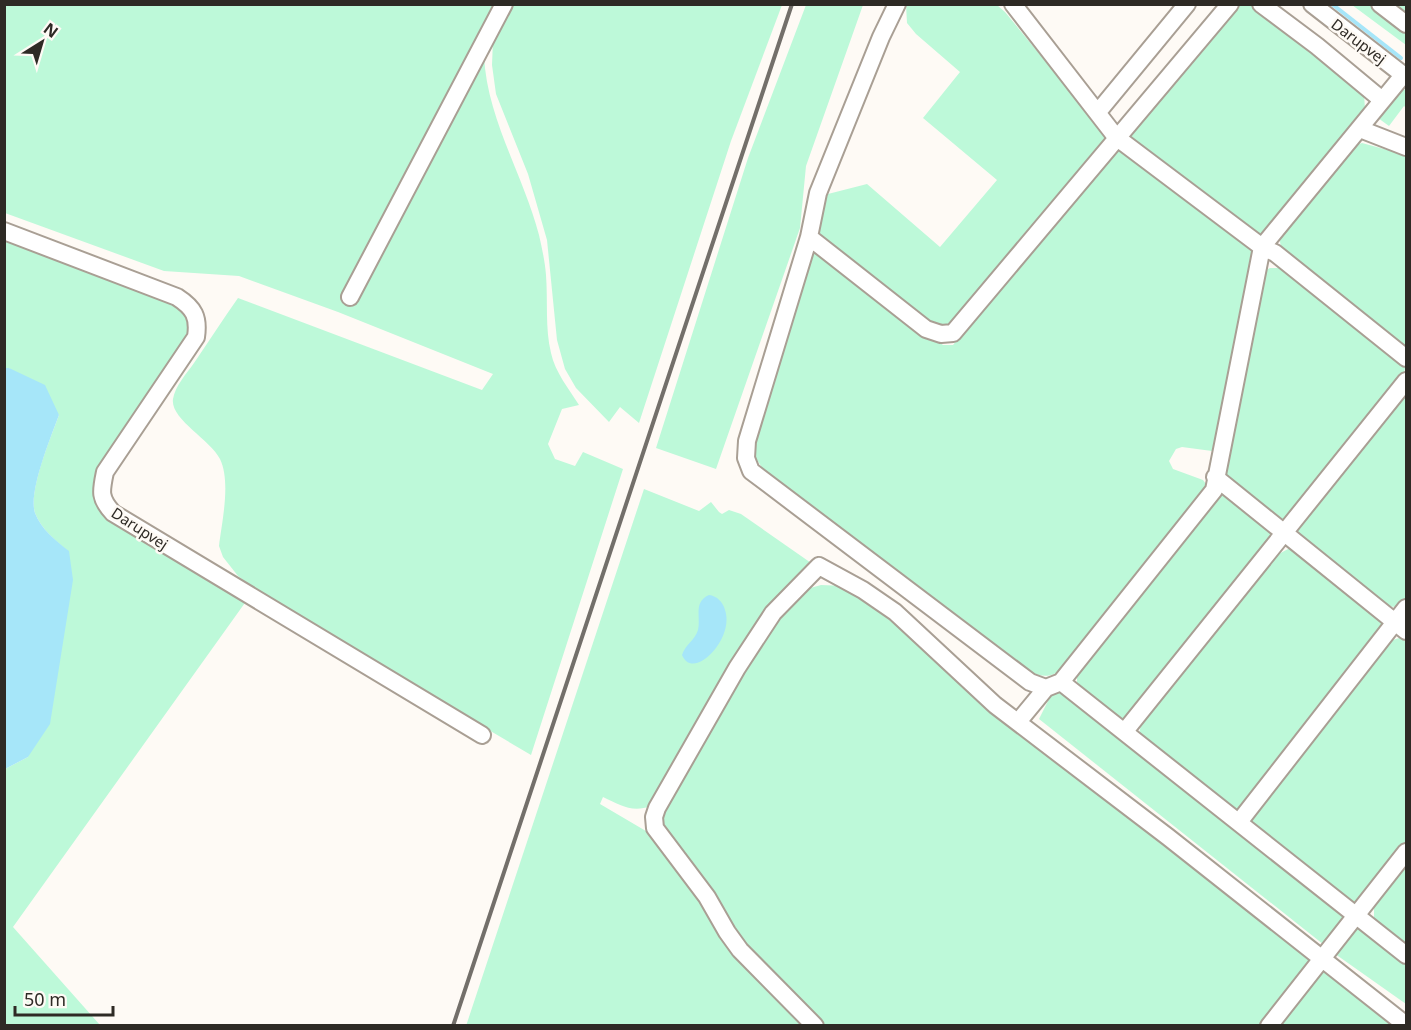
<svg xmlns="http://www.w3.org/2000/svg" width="1411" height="1030" font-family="'Noto Sans',sans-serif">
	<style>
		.green { fill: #bdf9d9 }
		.water { fill: #a6e6f9 }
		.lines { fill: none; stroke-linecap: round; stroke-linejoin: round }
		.stream { stroke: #a6e6f9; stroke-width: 4 }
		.minor-casing { stroke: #a99f94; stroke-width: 20 }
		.minor { stroke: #fff; stroke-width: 16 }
		.rail { stroke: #736f6a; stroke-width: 4 }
		.labels { text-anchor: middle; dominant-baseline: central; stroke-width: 5; stroke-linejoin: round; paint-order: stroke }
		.street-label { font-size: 15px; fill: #2e2a25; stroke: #fefaf5 }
	</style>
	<rect width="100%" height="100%" fill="#fefaf5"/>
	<path class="green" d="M4,5h498c-5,12 -19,38 -18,51 3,63 39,118 55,179 3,13 6,27 7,40 2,26 -1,53 5,78 4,19 18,36 28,52l-17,4 -14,35 7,15 20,7 8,-14 40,17 -92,286 -254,-150 -39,-29 -15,-19 -4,-11c3,-25 12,-64 1,-87 -10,-20 -50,-40 -47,-60 2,-13 14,-26 21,-36 15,-22 29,-44 44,-65l244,92 11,-16 -155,-62 -99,-36 -75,-5 -159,-58z
		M509,5h273l-51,136 -92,282 -19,-16 -11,15 -33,-34 -11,-19 -8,-29 -10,-100 -19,-66 -32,-80 -4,-29 1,-25z
		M806,5h57l-57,161 -6,62 -84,241 -60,-21 92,-290z
		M906,5h91l8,7 92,112 7,12v9l-151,179 -8,2 -13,-2 -114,-89 -3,-4 9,-36 43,-11 73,63 57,-67 -74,-62 37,-46 -44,-38 -9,-11z
		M1237,5h12l8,3 107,86 1,15 -103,127 -6,-1 -123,-93 -5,-8z
		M1352,5h54v40z
		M1401,89l5,1v18l-2,-2 -15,20 -11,-8z
		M1362,143l44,12v195l-123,-99c-3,-6 -4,-11 -2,-17l70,-87z
		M1118,150l7,1 126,98 3,7 -42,195 -30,-4 -6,2 -7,12 4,8 30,11 3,4 -1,9 -128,159c-18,19 -21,30 -49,20l-259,-194 -16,-24 1,-18 53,-173 7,-11 5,-1 124,94h10l155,-190z
		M4,233l173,64 15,21 -2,17 -94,158 151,107 -234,327 87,98h-95v-256l23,-12 40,-206c-12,-10 -27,-22 -33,-38 -7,-22 16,-76 24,-98l-50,-47h-4z
		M1270,268h13l119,93 3,7 -2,9 -115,141 -9,2 -52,-43 -2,-4 38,-196 3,-7z
		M1406,390v210c-6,6 -10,8 -19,6l-86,-68 -3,-7v-6z
		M644,489l55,22 12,-9 8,10 3,2 7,-4 12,4 73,51 -163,241c-19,7 -31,-1 -48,-9l-3,7 51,30 159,191 -344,1z
		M1221,494h3l50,41 -148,184h-5l-42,-32 -2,-5v-8z
		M1288,549h6l87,69 2,6 -1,9 -138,174 -11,3 -94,-74 2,-13 136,-168z
		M821,585l25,1 14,7 451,365 -50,67h-437l-10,-12 -65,-62 -84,-119 -2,-17 5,-17 109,-182 30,-27z
		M1399,638l7,3v201l-40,51 -13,10 -100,-77 -2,-6 139,-179z
		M1061,689l345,273v42l-68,-48 -299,-237 12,-24z
		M1406,860v87l-29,-22 -3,-6v-13z
		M1322,968l78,58h-127z"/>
	<path class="water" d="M5,368h4l36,17 14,30c-8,22 -31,77 -24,98 6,16 21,28 34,38l4,29 -23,144 -22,33 -23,12z
		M709,595c8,1 14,7 16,15 10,29 -32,72 -43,45 3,-10 13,-15 16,-25 3,-13 -5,-28 11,-35z"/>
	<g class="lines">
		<path class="stream" d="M1332,4l69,54"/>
		<defs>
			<path id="minor" d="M897,4l-16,33 -63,156 -9,44 -62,204 -1,17 5,13 279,211 16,6 15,-6 153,-192 48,-243 142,-173
				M1013,4l103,133 146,110 13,6 131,105
				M1261,4l56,42 65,54
				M1312,4l94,73
				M1380,4l26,20
				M1098,112l89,-108
				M1360,129l46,18
				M4,231l173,66c17,11 22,20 19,40l-91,135c-4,19 -6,26 8,41l369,222
				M809,237l117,92 15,5 12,-1 277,-329
				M350,297l154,-293
				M1215,477l191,154
				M1061,682l345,273
				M1018,722l28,-34
				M1125,731l281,-350
				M1239,822l167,-214
				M815,1026l-75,-76 -13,-18 -20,-35 -52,-69 -1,-11 3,-9 80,-140 36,-55 46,-47 44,24 32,22 100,93 173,132 238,188
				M1269,1026l137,-174"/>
		</defs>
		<use href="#minor" class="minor-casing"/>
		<use href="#minor" class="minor"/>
		<path class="rail" d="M453,1026l339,-1022"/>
	</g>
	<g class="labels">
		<g class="street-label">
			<text transform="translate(1359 41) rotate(37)">Darupvej</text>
			<text transform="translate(140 528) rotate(33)">Darupvej</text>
		</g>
	</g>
	<rect width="1411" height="1030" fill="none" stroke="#2e2a25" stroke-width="12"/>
	<g transform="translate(42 42) rotate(37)" stroke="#fefaf5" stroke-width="4.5" paint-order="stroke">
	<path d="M0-4.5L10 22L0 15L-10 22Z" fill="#2e2a25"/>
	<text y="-9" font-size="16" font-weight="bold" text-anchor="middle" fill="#2e2a25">N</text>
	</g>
	<path d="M15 1006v9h98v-9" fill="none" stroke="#2e2a25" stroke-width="3"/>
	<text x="24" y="1006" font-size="18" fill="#2e2a25" stroke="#fefaf5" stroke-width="4.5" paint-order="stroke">50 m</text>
</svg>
